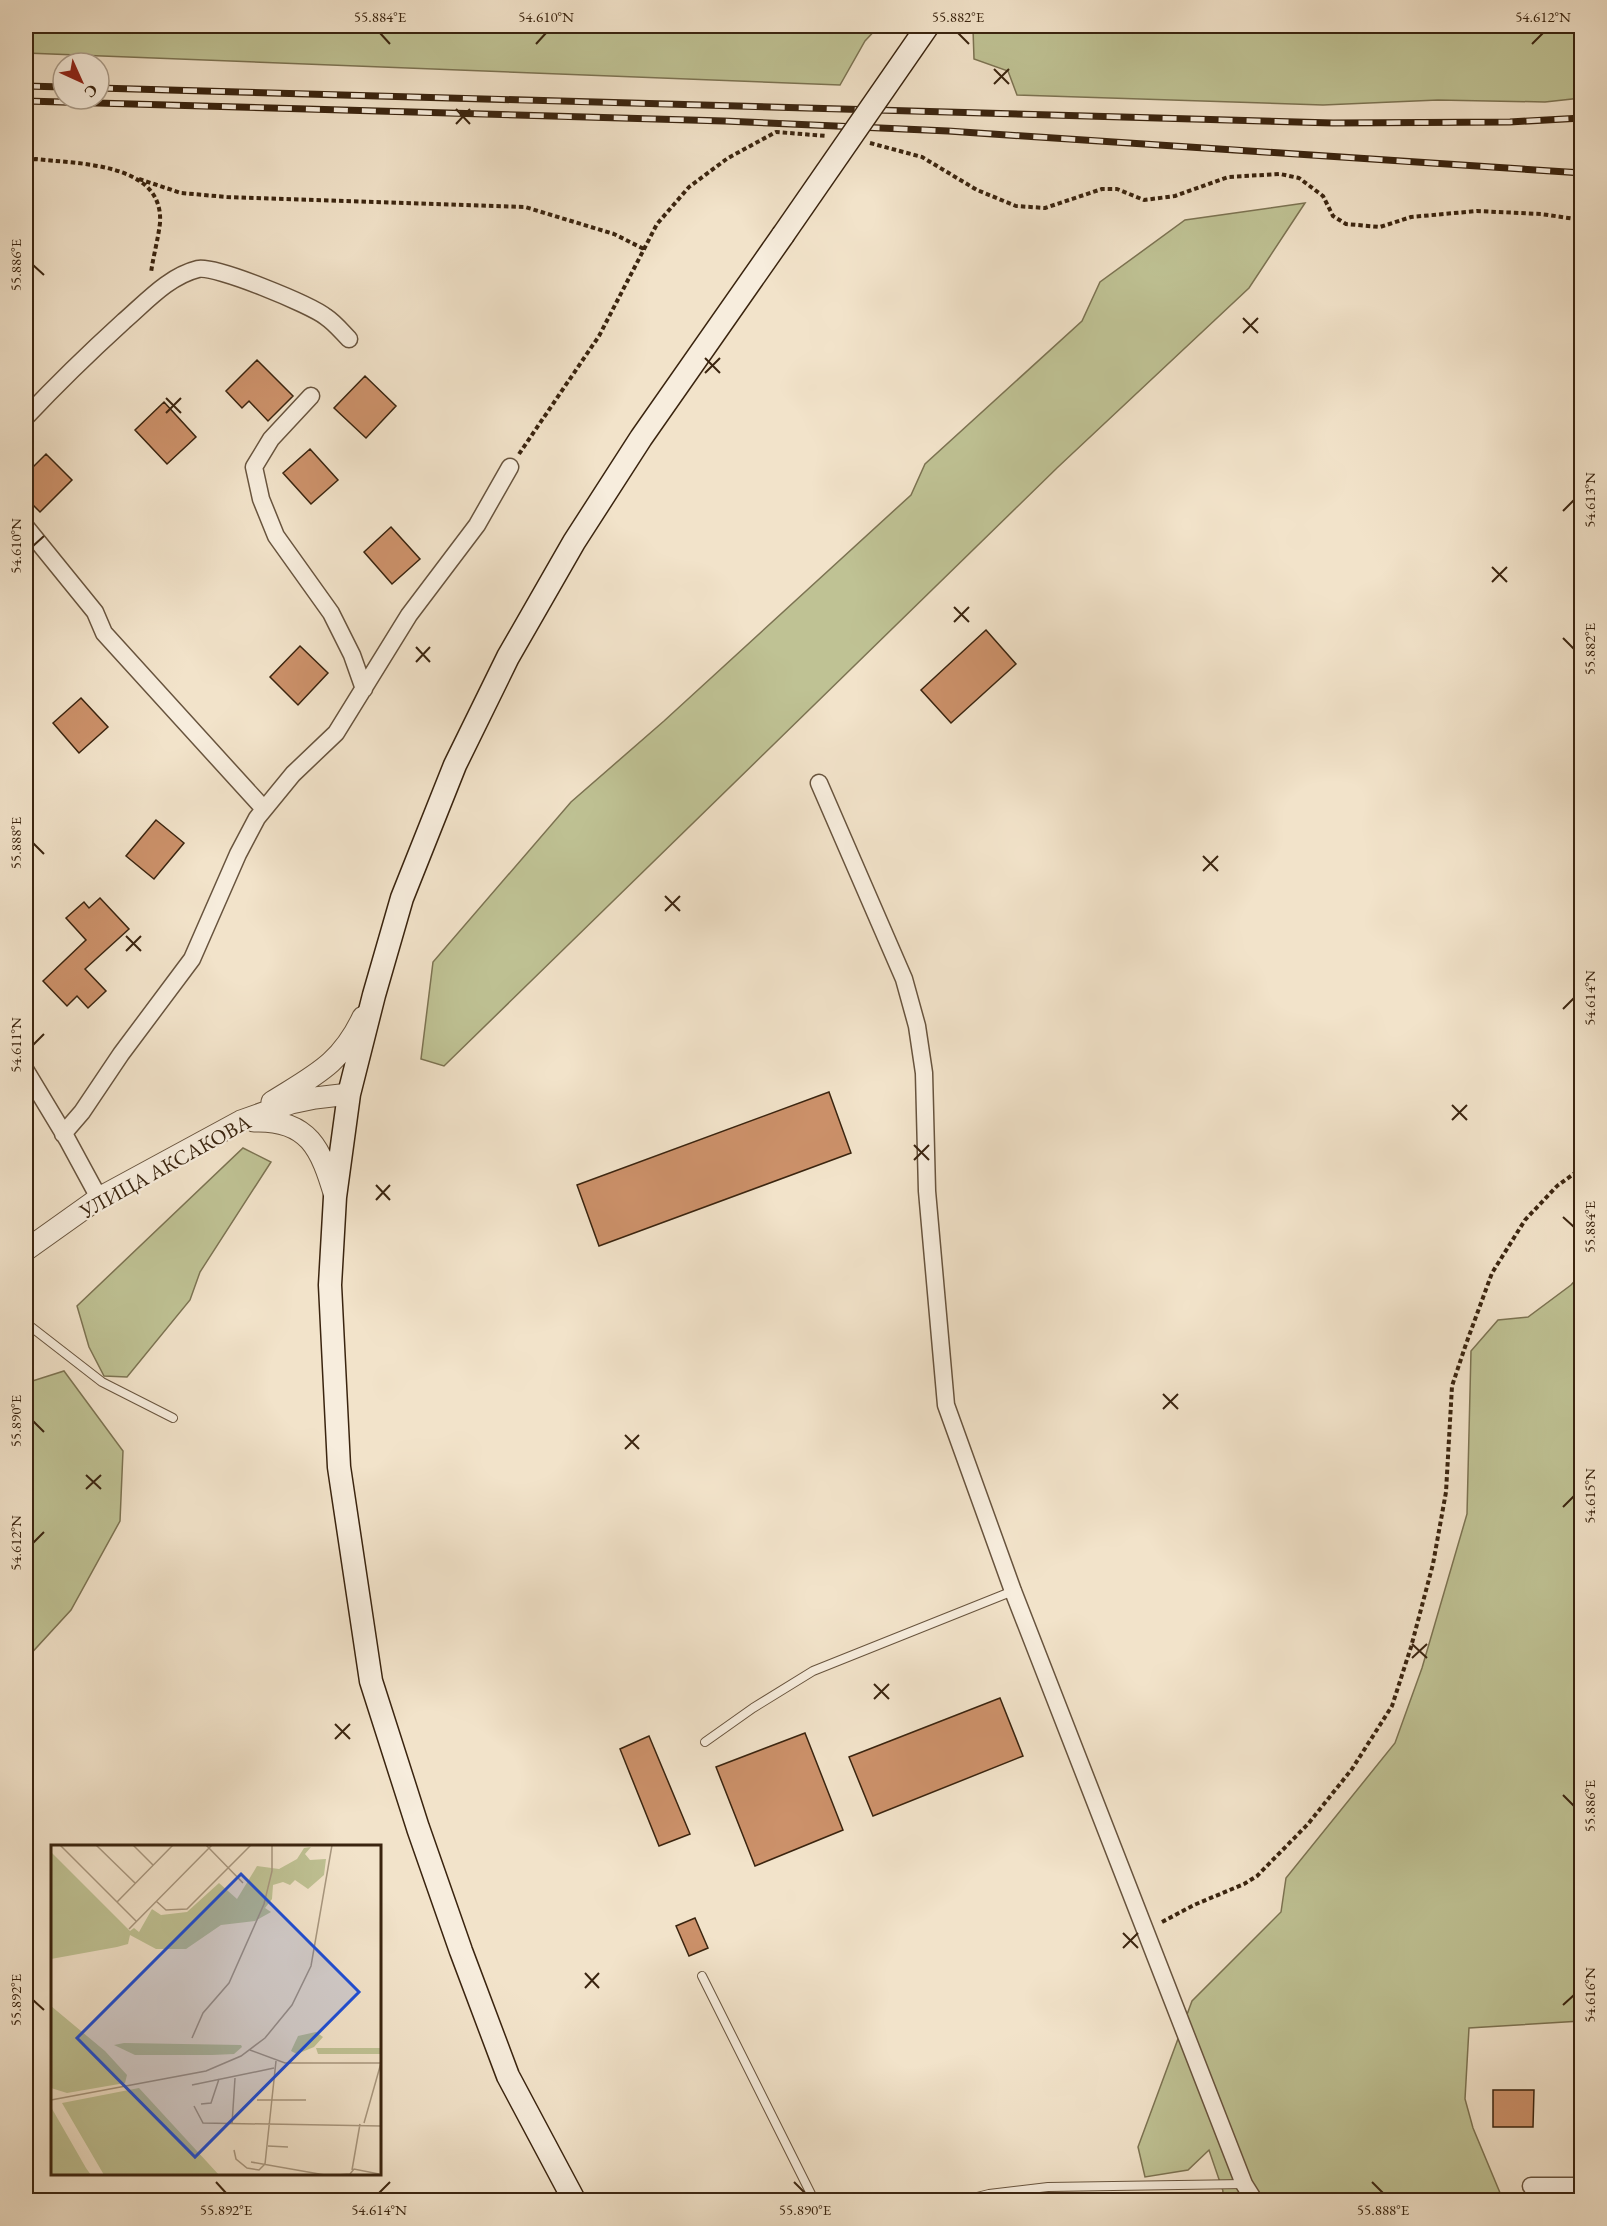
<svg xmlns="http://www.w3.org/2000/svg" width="1607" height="2226" font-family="'EB Garamond',serif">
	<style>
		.green { fill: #bfc294; stroke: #7c7352; stroke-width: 1.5 }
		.building { fill: #cc916a; stroke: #3a240f; stroke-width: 1.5 }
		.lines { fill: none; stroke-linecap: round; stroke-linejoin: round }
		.service-casing { stroke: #68543e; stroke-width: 10 }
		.minor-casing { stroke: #68543e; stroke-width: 19 }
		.tertiary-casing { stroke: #68543e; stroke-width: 23 }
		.secondary-casing { stroke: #3a240f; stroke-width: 25 }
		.path { stroke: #3a240f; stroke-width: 4; stroke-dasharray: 4.5 3; stroke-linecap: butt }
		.service { stroke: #f7eddd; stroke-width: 8 }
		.minor { stroke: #f7eddd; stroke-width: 16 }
		.tertiary { stroke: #f7eddd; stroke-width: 21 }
		.secondary { stroke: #f7eddd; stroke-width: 22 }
		.rail-casing { stroke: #3a240f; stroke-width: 7 }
		.rail { stroke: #f7eddd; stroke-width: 4.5; stroke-dasharray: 14; stroke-linecap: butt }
		.secondary-bridge-casing { stroke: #3a240f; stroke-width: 25; stroke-linecap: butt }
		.secondary-bridge { stroke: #f7eddd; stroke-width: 22 }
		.ticks { fill: none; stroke: #3a240f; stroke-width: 2 }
		.labels { text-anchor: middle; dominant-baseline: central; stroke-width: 4.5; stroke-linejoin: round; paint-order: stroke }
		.street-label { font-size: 21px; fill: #3a240f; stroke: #f7eddd }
		.inset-road { fill: none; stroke: #a8977f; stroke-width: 1.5 }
		.view { fill: #1d4ed8; fill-opacity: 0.15; stroke: #1d4ed8; stroke-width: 3 }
		.inset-edge { fill: none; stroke: #3a240f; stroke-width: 3 }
		.neatline { fill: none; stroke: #3a240f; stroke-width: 2 }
		.ticks-label { font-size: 15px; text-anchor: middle; fill: #3a240f }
	</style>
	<rect width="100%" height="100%" fill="#f2e3ca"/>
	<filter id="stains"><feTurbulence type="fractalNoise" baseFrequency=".00333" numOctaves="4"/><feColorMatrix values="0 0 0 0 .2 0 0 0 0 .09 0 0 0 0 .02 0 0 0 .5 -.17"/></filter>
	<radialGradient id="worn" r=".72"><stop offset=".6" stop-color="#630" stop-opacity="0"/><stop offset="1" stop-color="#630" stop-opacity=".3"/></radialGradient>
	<path class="green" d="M26,26h853l-14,15 -25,44 -814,-32z
		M975,26h606v72l-36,4 -107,-2 -115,5 -306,-10 -9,-24 -34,-12 -1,-30z
		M1305,203l-56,85 -191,179 -614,599 -23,-7 12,-97 138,-160 93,-81 247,-226 14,-31 157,-143 18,-39 85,-62z
		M243,1148l28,14 -71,110 -10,28 -63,77 -23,-1 -15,-29 -12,-41z
		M1581,1274v747l-112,7 -4,71 8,29 30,72h-282l2,-9 -14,-41 -21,20 -43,7 -7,-30 54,-146 89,-89 5,-34 109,-135 27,-75 45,-154 4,-163 27,-31 30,-3 43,-32z
		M64,1371l59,80 -3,70 -49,89 -45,49v-276z"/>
	<path class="building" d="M257,360l36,36 -25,25 -19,-20 -7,7 -16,-17z
		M365,376l31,30 -30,32 -32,-30z
		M164,402l32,35 -29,27 -32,-34z
		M310,449l28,31 -27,24 -28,-31z
		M46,454l26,26 -32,32 -14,-14v-24z
		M391,527l29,32 -28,25 -28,-32z
		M986,630l30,34 -65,59 -30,-33z
		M300,646l28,27 -30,32 -28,-28z
		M81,698l27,29 -29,26 -26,-30z
		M156,820l28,23 -30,36 -28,-23z
		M100,898l29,31 -44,40 21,22 -18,17 -11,-12 -10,10 -24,-25 43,-41 -20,-22 18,-16 5,6z
		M829,1092l22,61 -252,93 -22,-61z
		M1000,1698l23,58 -150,60 -24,-59z
		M805,1733l38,97 -88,36 -39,-99z
		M649,1736l41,98 -31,12 -39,-97z
		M695,1918l13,30 -19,8 -13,-30z
		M1493,2090h41l-1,37h-40z"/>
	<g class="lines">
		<defs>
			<path id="service" d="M26,1323l76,59 71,36
				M705,1742l48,-34 60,-37 200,-80
				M702,1976l112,224
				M965,2200l24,-6 59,-7 196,-3"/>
			<path id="minor" d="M311,396l-40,43 -17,28 7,32 15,37 55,77 21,42 12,34
				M26,417c31,-33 64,-65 98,-96 22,-19 45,-45 74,-52 17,-4 113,36 128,48 9,6 16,15 23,22
				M26,527l69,85 9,21 160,176
				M819,783l85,196 13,47 7,47 3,118 19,214 67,186 231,593 10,16
				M26,1071l41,68 32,59
				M63,1134l19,-22 39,-58 71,-95 46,-105 19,-36 36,-44 43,-41 73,-118 68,-90 33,-58
				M1531,2186h51"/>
			<path id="tertiary" d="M272,1102c43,-27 69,-38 91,-85
				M254,1121c55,-2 67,28 81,75
				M26,1250l73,-52 142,-77 50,-18 24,-5 34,-4"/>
			<path id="secondary" d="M574,2200l-66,-124 -47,-125 -43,-123 -47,-147 -32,-214 -9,-182 5,-88 14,-103 25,-99 28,-97 53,-133 53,-108 66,-115 67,-104 142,-203"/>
		</defs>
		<use href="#service" class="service-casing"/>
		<use href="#minor" class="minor-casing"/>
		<use href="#tertiary" class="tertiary-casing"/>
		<use href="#secondary" class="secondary-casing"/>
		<path class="path" d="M870,143l52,14 55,33 39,16 29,2 57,-19h15l27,11 31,-4 53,-19 52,-3 19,4 24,18 10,20 13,8 34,3 31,-10 66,-6 64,3 41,6
			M26,160l10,-1c41,5 128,3 124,64 -2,17 -7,34 -9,50
			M139,179l42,14 46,4 298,10 89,27 30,15
			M519,454l80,-118 58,-112 32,-37 39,-29 48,-26 51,4
			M1162,1922l32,-17 50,-21 13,-8 51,-52 44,-55 40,-63 19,-59 22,-83 13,-72 6,-106 14,-42 26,-71 33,-53 32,-34 25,-18"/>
		<use href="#service" class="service"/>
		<use href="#minor" class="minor"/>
		<use href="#tertiary" class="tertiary"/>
		<use href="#secondary" class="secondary"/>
		<defs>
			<path id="rail" d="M26,86l37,1
				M99,88l1234,35 177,-1 72,-4
				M26,101l698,20 224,10 634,42"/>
		</defs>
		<use href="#rail" class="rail-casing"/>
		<use href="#rail" class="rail"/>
		<defs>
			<path id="secondary-bridge" d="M783,235l144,-208"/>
		</defs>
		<use href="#secondary-bridge" class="secondary-bridge-casing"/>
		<use href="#secondary-bridge" class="secondary-bridge"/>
	</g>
	<path class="ticks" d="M380,33l10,11M958,33l11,11M536,44l10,-11M1532,44l11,-11M994,69l15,15M994,84l15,-15M456,109l14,15M456,124l14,-15M33,265l11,10M1243,318l15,15M1243,333l15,-15M705,358l15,15M705,373l15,-15M166,398l15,15M166,413l15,-15M1563,511l11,-11M33,546l11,-10M1492,567l15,15M1492,582l15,-15M954,607l15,15M954,622l15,-15M1563,638l11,11M416,647l14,15M416,662l14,-15M33,843l11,11M1203,856l15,15M1203,871l15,-15M665,896l15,15M665,911l15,-15M126,936l15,15M126,951l15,-15M1563,1009l11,-11M33,1045l11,-11M1452,1105l15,15M1452,1120l15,-15M914,1145l15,15M914,1160l15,-15M376,1185l14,15M376,1200l14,-15M1563,1217l11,10M1163,1394l15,15M1163,1409l15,-15M33,1421l11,11M625,1435l14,14M625,1449l14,-14M86,1475l15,14M86,1489l15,-14M1563,1507l11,-11M33,1543l11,-11M1412,1644l15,14M1412,1658l15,-14M874,1684l15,15M874,1699l15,-15M335,1724l15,15M335,1739l15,-15M1563,1795l11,11M1123,1933l15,15M1123,1948l15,-15M585,1973l14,15M585,1988l14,-15M33,2000l11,10M1563,2005l11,-10M216,2182l10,11M794,2182l11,11M1372,2182l11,11M379,2193l11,-11"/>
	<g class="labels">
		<g class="street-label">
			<text transform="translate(165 1166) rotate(-29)">УЛИЦА АКСАКОВА</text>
		</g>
	</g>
	<g transform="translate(51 1845)">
		<rect width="330" height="330" fill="#f2e3ca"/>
		<path d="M260,2l-6,7 5,6 16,-1 -2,16 -16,14 -13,-9 -5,5 -7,-3 -10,3 -1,14 -7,9 6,4 -16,9 -34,4 -35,24h-30l-26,-14 -2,9 -11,3 -66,12v-107l79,79 4,-3 5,4 13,-23 9,6 26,-3 32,-29 18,16 20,-33 22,3 18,-10 7,-11zM0,161l54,45 22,24 -2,8 -58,10 -16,-5zM265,187l7,5 -9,10 -17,7 -6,-3 7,-15zM73,198l117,2 1,2 -8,7 -22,1h-77l-21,-10zM265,203h65v6h-63zM88,243l80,87h-115l-42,-72zM0,262l35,61 5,7h-40z" fill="#bfc294"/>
		<path class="inset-road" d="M9,0l76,76M45,0l39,38M82,0l20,20M155,0l37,38M105,56l10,9 21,-1 64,-64M66,57l56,-57M78,84l83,-84M141,193l11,-25 26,-30 35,-79 8,-33v-26M199,205l35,13h96M141,240l82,-17M0,255l155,-29 35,-15 24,-18 27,-33 19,-39 21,-121M206,255h49M150,259l10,-1 8,-24M143,261l9,17 178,3M313,278l17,-60M181,279l3,-46M217,301l20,1M183,305l2,9 11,9 12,2 6,-6 11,-103M200,317l74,13M301,325l8,-46M286,330l13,-1 4,-5 25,5"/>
		<path class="view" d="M190,29l118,118 -164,165 -118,-119z"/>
		<rect width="330" height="330" class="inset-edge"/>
	</g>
	<rect width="1607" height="2226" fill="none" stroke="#f2e3ca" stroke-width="66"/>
	<g transform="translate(81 81) rotate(135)"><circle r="28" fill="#f7eddd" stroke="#ab9d8b" stroke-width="1.5"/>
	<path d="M0-4.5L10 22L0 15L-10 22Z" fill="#8f2418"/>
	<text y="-9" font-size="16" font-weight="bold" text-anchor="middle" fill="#3a240f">С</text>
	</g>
	<rect x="33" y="33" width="1541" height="2160" class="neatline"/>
	<g class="ticks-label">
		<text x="380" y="22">55.884°E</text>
		<text x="546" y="22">54.610°N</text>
		<text x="958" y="22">55.882°E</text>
		<text x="1543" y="22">54.612°N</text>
		<text transform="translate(16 265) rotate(-90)" y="5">55.886°E</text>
		<text transform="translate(1590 500) rotate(-90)" y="5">54.613°N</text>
		<text transform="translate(16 546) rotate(-90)" y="5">54.610°N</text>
		<text transform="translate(1590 649) rotate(-90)" y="5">55.882°E</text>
		<text transform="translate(16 843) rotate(-90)" y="5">55.888°E</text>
		<text transform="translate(1590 998) rotate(-90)" y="5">54.614°N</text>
		<text transform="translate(16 1045) rotate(-90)" y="5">54.611°N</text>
		<text transform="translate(1590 1227) rotate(-90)" y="5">55.884°E</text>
		<text transform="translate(16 1421) rotate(-90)" y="5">55.890°E</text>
		<text transform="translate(1590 1496) rotate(-90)" y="5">54.615°N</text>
		<text transform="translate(16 1543) rotate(-90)" y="5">54.612°N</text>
		<text transform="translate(1590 1806) rotate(-90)" y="5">55.886°E</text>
		<text transform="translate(1590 1995) rotate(-90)" y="5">54.616°N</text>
		<text transform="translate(16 2000) rotate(-90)" y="5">55.892°E</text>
		<text x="226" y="2215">55.892°E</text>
		<text x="379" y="2215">54.614°N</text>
		<text x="805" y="2215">55.890°E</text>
		<text x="1383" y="2215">55.888°E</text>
	</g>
	<rect width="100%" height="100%" filter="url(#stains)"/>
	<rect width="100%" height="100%" fill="url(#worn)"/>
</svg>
